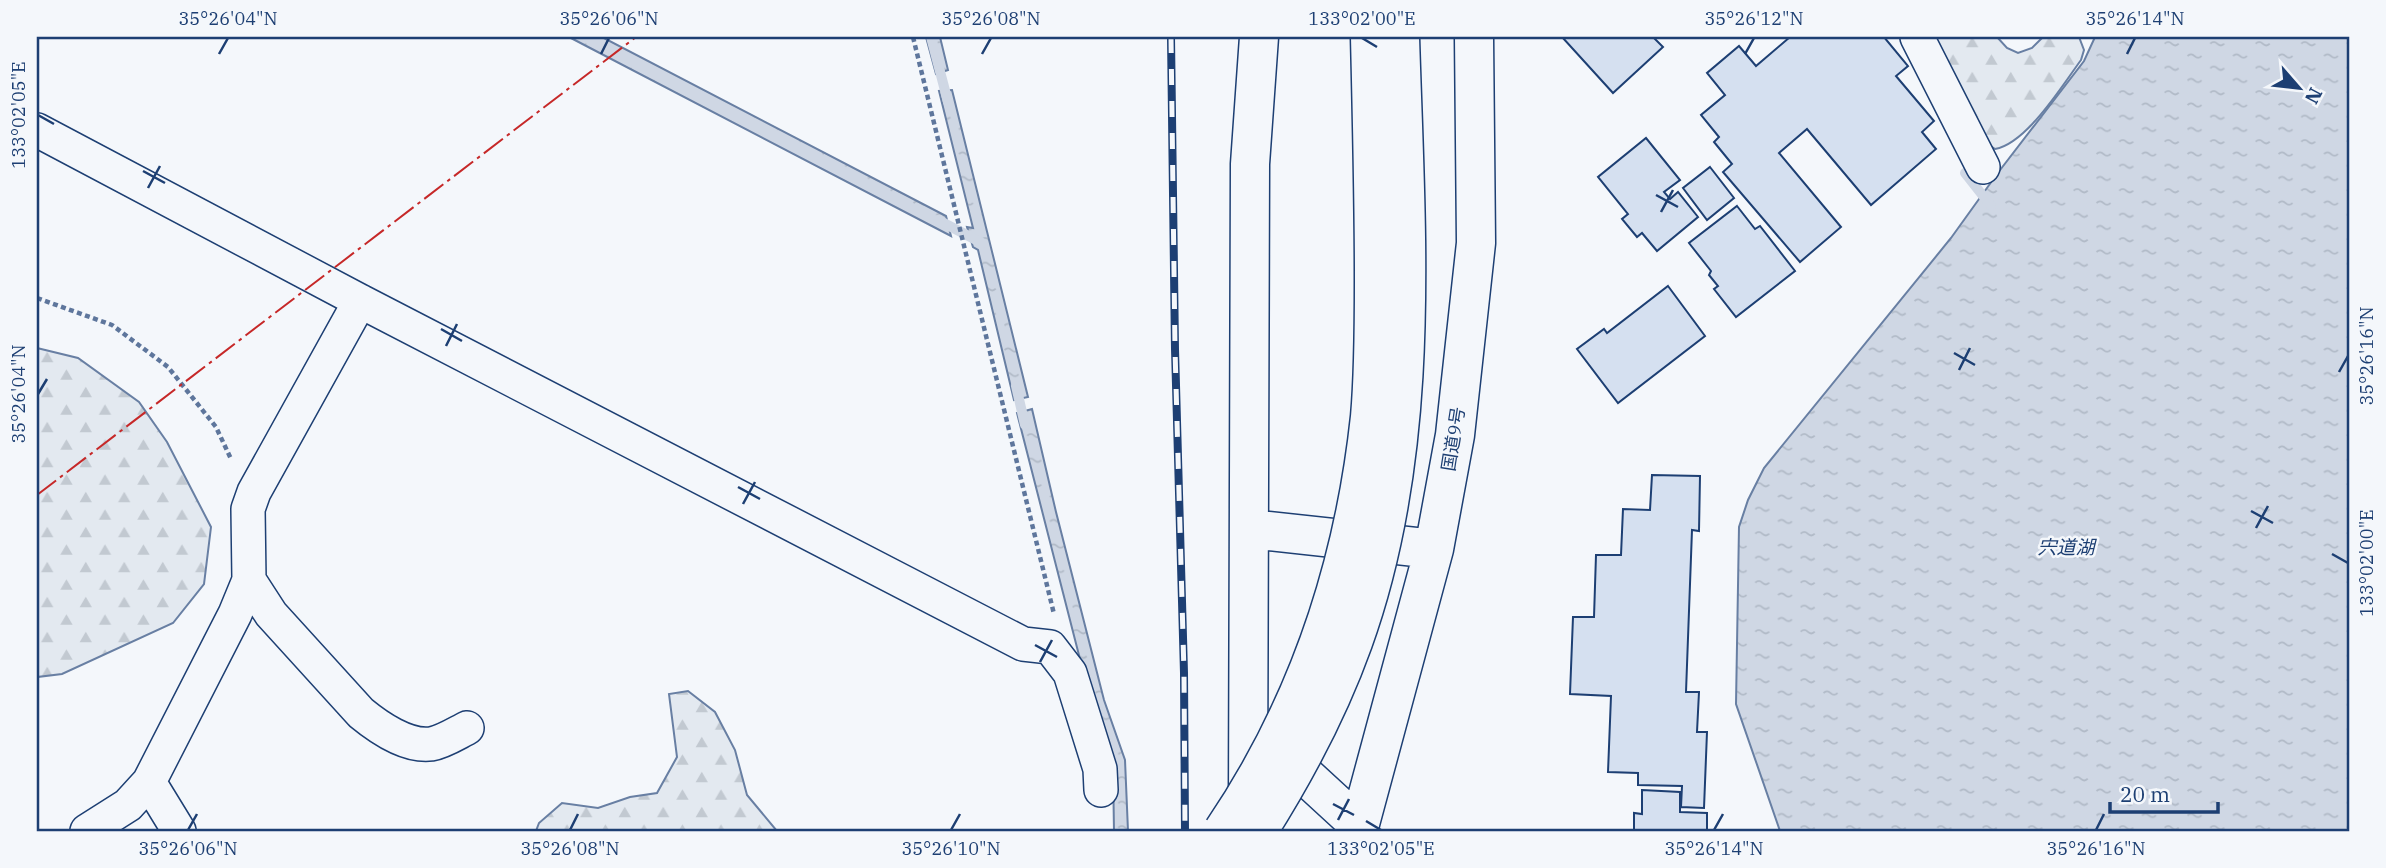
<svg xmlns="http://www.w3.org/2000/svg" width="2386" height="868" font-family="'IBM Plex Serif','Noto Sans JP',serif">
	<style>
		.forest { fill: url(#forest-firs); stroke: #687fa3; stroke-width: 2 }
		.water { fill: url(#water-ripples); stroke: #687fa3; stroke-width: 2 }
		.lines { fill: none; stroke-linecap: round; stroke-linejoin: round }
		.stream { stroke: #cfd7e4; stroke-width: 10 }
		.building { fill: #d5e0f0; stroke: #1d3f73; stroke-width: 2 }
		.street-casing { stroke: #1d3f73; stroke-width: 36 }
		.highway-casing { stroke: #1d3f73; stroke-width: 41 }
		.path { stroke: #5e769c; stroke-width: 4.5; stroke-dasharray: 5 3.5; stroke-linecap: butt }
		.street { stroke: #f4f7fb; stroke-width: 33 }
		.highway { stroke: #f4f7fb; stroke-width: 38 }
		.rail-casing { stroke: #1d3f73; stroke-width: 8 }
		.rail { stroke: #f4f7fb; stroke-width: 5; stroke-dasharray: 16; stroke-linecap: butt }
		.highway-bridge-casing { stroke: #1d3f73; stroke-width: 41; stroke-linecap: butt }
		.highway-bridge { stroke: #f4f7fb; stroke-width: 38 }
		.power { stroke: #c62828; stroke-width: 2; stroke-dasharray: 24 5 3.5 5; stroke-linecap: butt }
		.ticks { fill: none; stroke: #1d3f73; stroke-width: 2.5 }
		.labels { text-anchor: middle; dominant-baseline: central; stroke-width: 5; stroke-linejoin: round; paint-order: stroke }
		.street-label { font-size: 18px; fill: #1d3f73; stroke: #f4f7fb }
		.water-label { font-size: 19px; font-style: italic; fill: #1d3f73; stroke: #f4f7fb }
		.neatline { fill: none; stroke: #1d3f73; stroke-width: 2.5 }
		.ticks-label { font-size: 18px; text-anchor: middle; fill: #1d3f73 }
	</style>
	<defs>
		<pattern id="forest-firs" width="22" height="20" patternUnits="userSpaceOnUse" patternTransform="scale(1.75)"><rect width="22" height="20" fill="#e3e9f0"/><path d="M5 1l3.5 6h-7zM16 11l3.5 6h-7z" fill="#c2c9d1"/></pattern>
		<pattern id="water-ripples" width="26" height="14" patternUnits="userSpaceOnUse" patternTransform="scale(1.75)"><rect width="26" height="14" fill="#cfd7e4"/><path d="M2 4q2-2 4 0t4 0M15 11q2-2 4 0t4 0" fill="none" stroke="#b1bac7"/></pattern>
	</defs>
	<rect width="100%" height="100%" fill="#f4f7fb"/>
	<path class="forest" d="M1933,37h64l10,11 11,5 14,-5 11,-11h36l5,13 -3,10c-19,26 -54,83 -86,89l-10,-7z
		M37,348l41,10 61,44 28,40 44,85 -7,57 -31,39 -111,51 -25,3z
		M688,691l27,21 20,38 12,45 30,36h-241l3,-8 23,-20 36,5 32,-11 27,-4 20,-36 -8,-63z"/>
	<path class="water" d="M569,37h33l344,179 5,20z
		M926,37h14l8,33 -12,4z
		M2095,37h254v794h-569l-44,-127 3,-177 9,-27 16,-32 187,-230 46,-64 87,-113z
		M952,90l76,307 -14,3 -36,-150 -5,-3 -6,-20 6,1 -34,-137z
		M1032,409l24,103 48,188 21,60 3,71h-14l-1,-64 -20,-57 -76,-297z"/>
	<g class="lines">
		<path class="stream" d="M931,37l17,65
			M1965,173l26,33
			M938,220l44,23
			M1016,386l9,39"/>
	</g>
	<path class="building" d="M1562,37h91l10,10 -50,46z
		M1790,37h94l24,29 -12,10 38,45 -12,11 14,17 -65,56 -64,-76 -28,24 62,74 -41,35 -77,-90 9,-8 -18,-22 5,-5 -18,-22 24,-20 -18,-22 32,-27 17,20z
		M1646,138l34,42 -16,12 6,7 8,-7 20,25 -41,34 -15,-18 -5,4 -15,-18 6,-5 -30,-37z
		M1710,167l24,31 -27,22 -24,-32z
		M1737,206l18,23 5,-3 35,45 -59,46 -22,-28 4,-3 -9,-11 2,-4 -22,-28z
		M1668,286l37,50 -87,67 -41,-54 27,-20 3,4z
		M1652,475l48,1 -1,55 -7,-1 -6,162h13l-2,40h10l-3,76 -23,-1 1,-21 -44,-1v-12l-30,-1 3,-76 -41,-2 3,-77h21l2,-62h25l2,-46 27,1z
		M1642,790l38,2v20l27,1v18h-73v-18l8,1z"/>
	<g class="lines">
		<defs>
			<path id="street" d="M1917,37l66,130
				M37,130l323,171 663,343 27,3 20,26 30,96 1,21
				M249,580l22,34 90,99c17,14 46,34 70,31 12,-2 26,-11 36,-16
				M149,782l30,49
				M87,831l41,-26 21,-23 86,-168 14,-34 -1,-71 6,-17 106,-191"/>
			<path id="highway" d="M1250,529l184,20
				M1273,746l86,79
				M1248,805l2,-641 9,-127
				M1358,831l76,-282 21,-114 21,-192 -2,-206"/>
		</defs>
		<use href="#street" class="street-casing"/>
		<use href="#highway" class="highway-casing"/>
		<path class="path" d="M913,37l141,577
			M37,298l75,27 56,42 48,60 15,32"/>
		<use href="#street" class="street"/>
		<use href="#highway" class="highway"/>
		<defs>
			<path id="rail" d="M1171,37l4,312 9,324 1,158"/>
		</defs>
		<use href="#rail" class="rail-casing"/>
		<use href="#rail" class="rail"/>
		<defs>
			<path id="highway-bridge" d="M1223,831c84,-124 131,-265 147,-414 4,-45 4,-91 4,-137 0,-81 -2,-162 -4,-243
				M1258,831c38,-60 71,-122 95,-189 70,-194 53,-404 47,-605"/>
		</defs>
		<use href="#highway-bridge" class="highway-bridge-casing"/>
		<use href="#highway-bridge" class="highway-bridge"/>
		<path class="power" d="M37,495l599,-458"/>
	</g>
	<path class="ticks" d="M1362,38l15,9M219,54l9,-16M601,54l8,-16M982,54l9,-16M1745,54l9,-16M2127,54l8,-16M38,115l16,9M143,171l22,12M148,188l12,-22M1656,195l22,12M1661,212l12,-22M441,329l21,12M446,346l11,-22M1954,353l21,12M1959,370l11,-22M2339,372l9,-16M38,394l9,-15M738,487l22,12M743,504l12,-22M2251,511l22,12M2256,528l12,-22M2332,554l16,9M1035,645l22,12M1040,662l12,-22M1333,804l21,11M1338,820l11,-21M1366,821l15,9M188,830l9,-16M570,830l8,-16M951,830l9,-16M1714,830l9,-16M2096,830l8,-16"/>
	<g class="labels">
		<g class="street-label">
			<text transform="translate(1453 439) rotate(-81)">国道9号</text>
		</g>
		<g class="water-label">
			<text x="2066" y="547">宍道湖</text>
		</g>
	</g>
	<rect width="2386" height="868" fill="none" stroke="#f4f7fb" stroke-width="77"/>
	<g transform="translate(2299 88) rotate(118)" stroke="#f4f7fb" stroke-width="5" paint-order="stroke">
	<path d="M0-5L12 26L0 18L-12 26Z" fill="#1d3f73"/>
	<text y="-10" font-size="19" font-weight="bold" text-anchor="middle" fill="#1d3f73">N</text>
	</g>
	<path d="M2110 802v10h108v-10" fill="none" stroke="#1d3f73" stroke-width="3.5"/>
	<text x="2120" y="802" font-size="21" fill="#1d3f73" stroke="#f4f7fb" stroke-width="5" paint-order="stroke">20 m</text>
	<rect x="38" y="38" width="2310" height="792" class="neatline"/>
	<g class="ticks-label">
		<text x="228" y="25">35°26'04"N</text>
		<text x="609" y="25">35°26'06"N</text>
		<text x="991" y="25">35°26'08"N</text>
		<text x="1362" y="25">133°02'00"E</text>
		<text x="1754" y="25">35°26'12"N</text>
		<text x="2135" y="25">35°26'14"N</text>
		<text transform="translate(19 115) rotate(-90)" y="6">133°02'05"E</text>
		<text transform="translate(2367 356) rotate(-90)" y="6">35°26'16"N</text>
		<text transform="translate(19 394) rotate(-90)" y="6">35°26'04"N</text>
		<text transform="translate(2367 563) rotate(-90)" y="6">133°02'00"E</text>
		<text x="188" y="855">35°26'06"N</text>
		<text x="570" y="855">35°26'08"N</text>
		<text x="951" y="855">35°26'10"N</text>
		<text x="1381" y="855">133°02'05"E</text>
		<text x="1714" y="855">35°26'14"N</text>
		<text x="2096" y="855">35°26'16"N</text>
	</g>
</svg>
